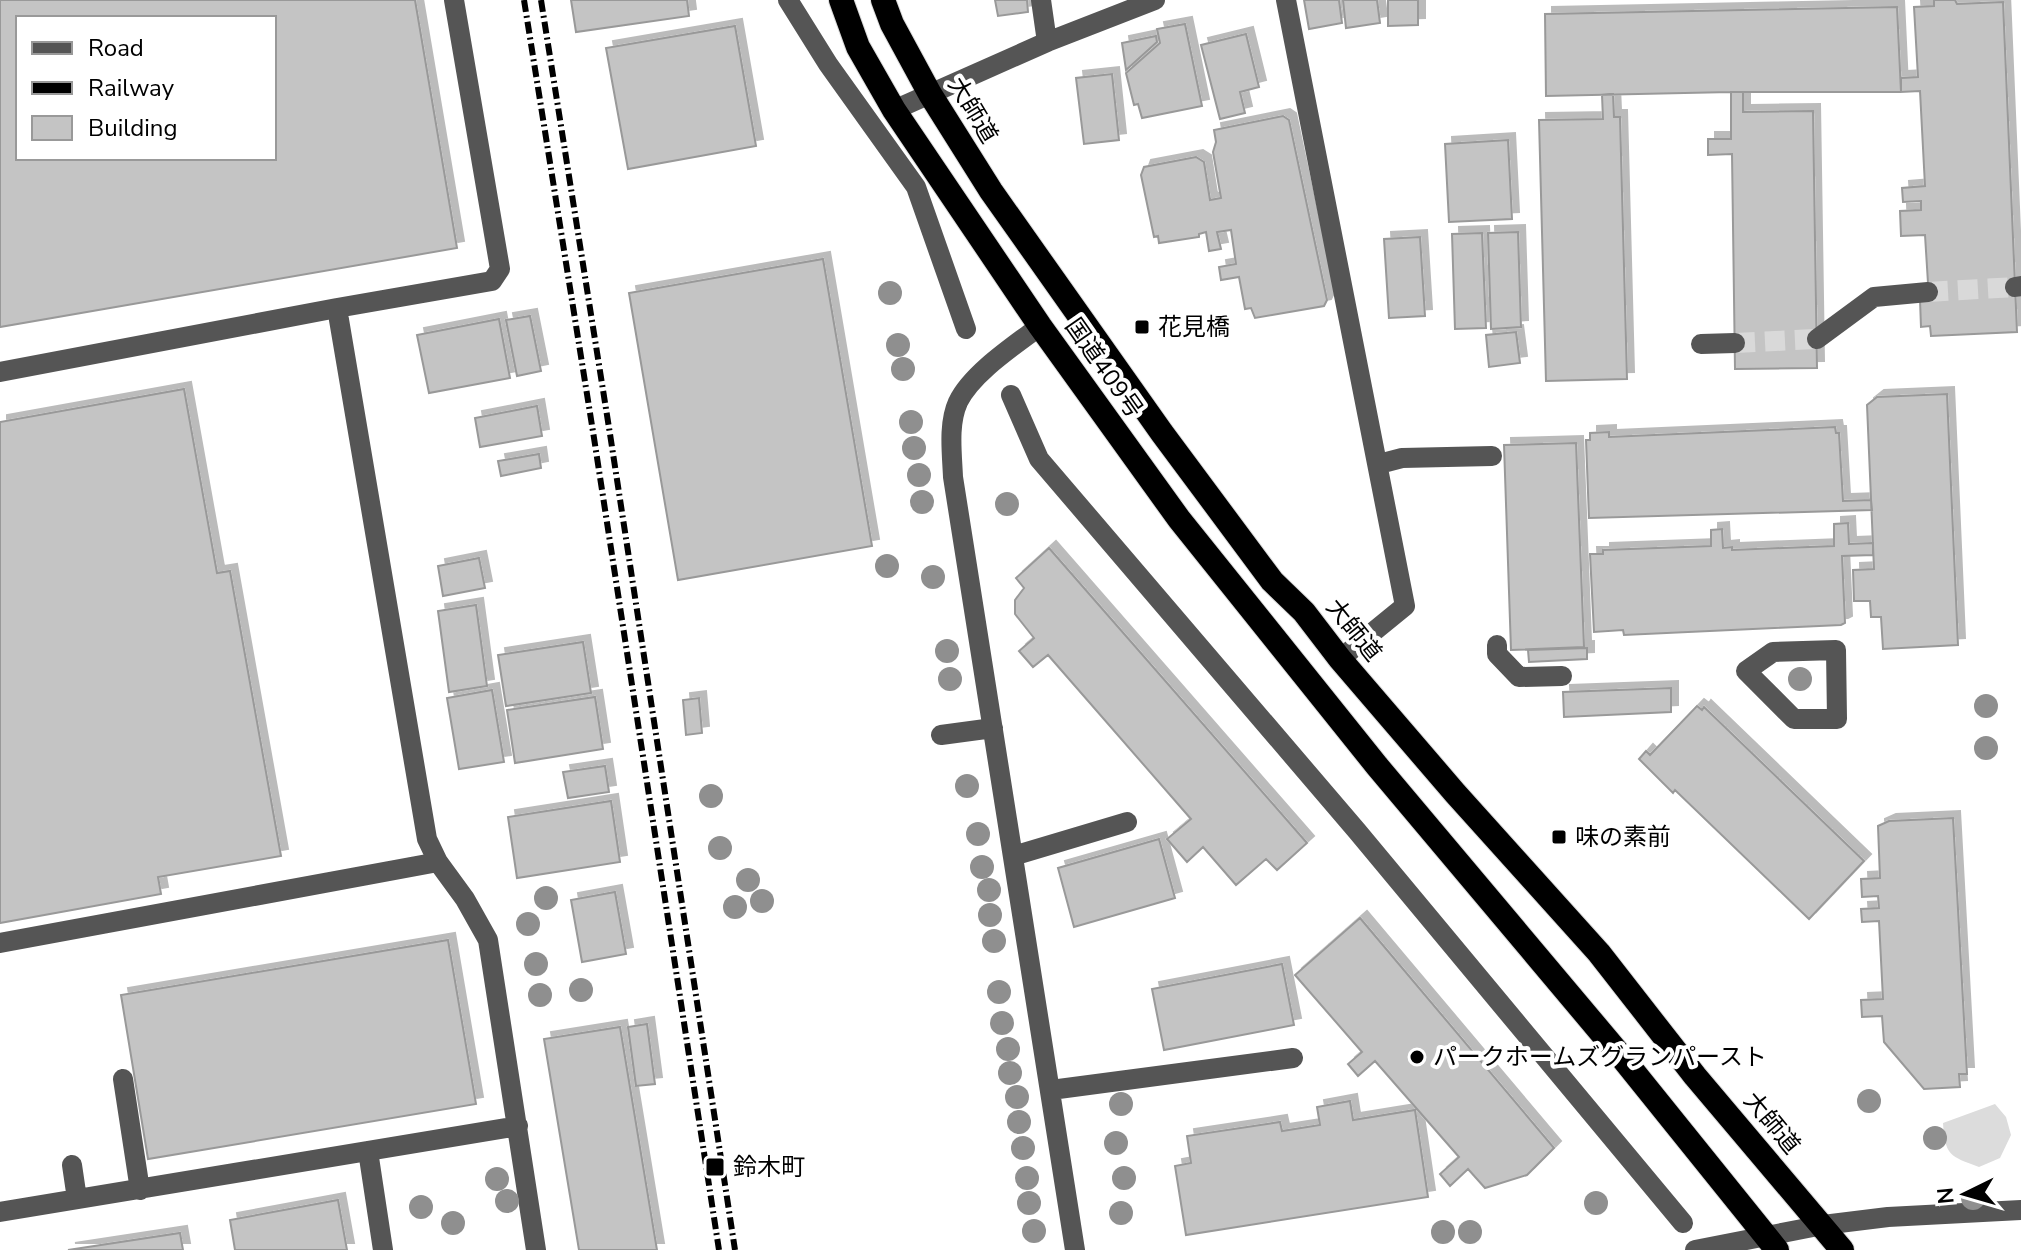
<svg xmlns="http://www.w3.org/2000/svg" width="2021" height="1250" font-family="'Nunito Sans','Noto Sans JP',sans-serif">
	<style>
		.green { fill: #dcdcdc }
		.building { fill: #c4c4c4; stroke: #999; stroke-width: 2; fill-rule: evenodd; filter: url(#shadow) }
		.lines { fill: none; stroke-linecap: round; stroke-linejoin: round }
		.minor-tunnel { stroke: #d9d9d9; stroke-width: 20; stroke-dasharray: 20 10; stroke-linecap: butt }
		.highway-casing { stroke: #dbdbdb; stroke-width: 26 }
		.minor { stroke: #555; stroke-width: 20 }
		.highway { stroke: #000; stroke-width: 24 }
		.rail { stroke: #000; stroke-width: 6; stroke-dasharray: 12 4 2 4; stroke-linecap: butt }
		.tree { fill: #8f8f8f }
		.poi-dot { fill: #000; stroke: #fff; stroke-width: 3 }
		.labels { text-anchor: middle; dominant-baseline: central; stroke-width: 8; stroke-linejoin: round; paint-order: stroke }
		.street-label { font-size: 24px; fill: #000; stroke: #fff }
		.poi-label { font-size: 24px; fill: #000; stroke: #fff; text-anchor: start }
	</style>
	<defs>
		<filter id="shadow"><feDropShadow dx="7" dy="-7" stdDeviation="0" flood-color="#0004"/></filter>
	</defs>
	<rect width="100%" height="100%" fill="#fff"/>
	<path class="green" d="M1995,1104l11,13 5,18 -11,23 -21,9c-29,-11 -34,-11 -36,-44z"/>
	<path class="building" d="M0,0h415l42,248 -457,79zM18,18h256v140h-256z
		M571,0h116l2,16 -113,16z
		M995,0h32l1,12 -30,4z
		M1304,0h35l3,23 -33,6z
		M1343,0h34l3,23 -34,5z
		M1388,0h30v25l-30,1z
		M1934,0h21l2,4 46,-2 14,330 -86,4 -1,-10 -9,1 -1,-27 9,-1 -4,-64 -24,1 -1,-25 21,-1v-9l-18,1 -1,-14 23,-2 -5,-95 -19,1v-14l17,-1 -4,-70 20,-1z
		M1897,7l4,85h-170l-185,4 -1,-82z
		M1185,24l17,82 -60,12 -4,-14 -4,1 -8,-32 34,-30 -3,-14z
		M735,26l21,120 -128,23 -22,-121z
		M1246,34l13,53 -19,5 5,21 -25,6 -19,-74z
		M1156,36l1,6 -31,28 -4,-27z
		M1112,74l7,66 -35,4 -8,-66z
		M1731,92h12v20l70,-1 4,257 -82,1 -3,-215 -24,1v-16h23z
		M1613,94l1,23h6l7,262 -81,2 -7,-261 64,-1 -1,-24z
		M1283,116l6,4 38,180 -3,6 -69,12 -4,-10 -6,1 -6,-32 -18,3 -2,-13 17,-3 -5,-34 -14,2 4,17 -12,2 -3,-19 -7,2v3l-40,6 -1,-7 -4,1 -13,-62 3,-8 52,-10 8,5 6,38 11,-2 -8,-46 3,-10 -2,-12z
		M1508,140l4,79 -63,3 -4,-78z
		M1518,232l3,95 -30,2 -3,-96z
		M1482,233l4,95 -31,1 -3,-95z
		M1420,237l5,79 -36,2 -5,-79z
		M823,259l49,287 -194,34 -49,-287z
		M530,316l11,55 -24,5 -11,-56z
		M499,319l11,59 -81,15 -12,-58z
		M1516,332l4,31 -31,4 -3,-32z
		M184,389l33,184 13,-2 51,285 -123,21 3,17 -161,29v-501z
		M1947,394l11,251 -75,4 -2,-32h-10l-1,-16h-16l-1,-31 21,-1 -7,-164 10,-8z
		M537,406l5,30 -62,11 -5,-29z
		M1835,427l1,6h3l4,68 28,-1 1,10 -283,8 -3,-78h4v-7l19,-1v5z
		M1576,443l8,204 -73,3 -7,-205z
		M539,454l2,14 -40,8 -3,-15z
		M1848,523l1,21 24,-1v12l-31,1 3,67 -4,2 -217,10 -1,-5 -29,2 -4,-78h13v-4l108,-4v-16l11,-1 1,19 9,-1v3l102,-4v-22z
		M1049,548l258,295 -30,27 -11,-11 -30,26 -33,-38 -16,15 -20,-23 24,-20 -143,-164 -15,12 -14,-16 15,-13 -19,-24v-14l9,-12 -8,-10z
		M479,558l6,30 -42,8 -5,-30z
		M476,605l11,81 -38,6 -11,-81z
		M583,642l8,51 -85,13 -8,-51z
		M1587,648v11l-58,3 -1,-12z
		M1671,688v24l-107,5 -1,-25z
		M492,690l12,72 -45,7 -12,-71z
		M595,697l8,52 -88,14 -8,-53z
		M699,698l3,35 -16,2 -3,-35z
		M1697,706l5,4 2,-3 160,154 -55,58 -134,-129 -2,3 -34,-34 7,-8 4,4z
		M605,766l4,26 -41,6 -5,-26z
		M611,801l9,61 -103,16 -9,-61z
		M1953,818l14,256h-8l1,13 -36,2 -40,-47 -2,-26 -20,1 -1,-17 22,-1 -4,-78 -17,1 -1,-13 18,-1 -1,-12 -16,1 -1,-18 19,-1 -2,-52 11,-5z
		M1159,839l16,59 -101,29 -16,-59z
		M615,892l11,62 -44,8 -11,-62z
		M1360,918l194,230 -27,27 -42,13 -17,-19 -18,17 -10,-12 19,-17 -84,-96 -17,15 -10,-12 14,-12 -67,-77z
		M448,940l28,164 -328,55 -27,-164z
		M1282,964l12,61 -130,25 -12,-61z
		M647,1024l8,60 -19,2 -8,-59z
		M620,1027l37,223h-78l-35,-211z
		M1350,1101l3,19 62,-10 13,87 -242,38 -11,-69 16,-3 -4,-27 93,-14 2,9 38,-6 -3,-18z
		M338,1200l9,50h-112l-5,-30z
		M180,1233l3,17h-115z"/>
	<g class="lines">
		<path class="minor-tunnel" d="M1928,292l87,-5
			M1735,343l82,-4"/>
		<defs>
			<path id="highway" d="M841,0l17,47 36,63 146,216 139,193 198,247 243,289 157,195
				M883,0l9,24 38,70 61,97 171,242 110,148 32,31 36,47 115,134 144,160 96,123 147,174"/>
		</defs>
		<use href="#highway" class="highway-casing"/>
		<path class="minor" d="M454,0l46,269 -8,12 -155,27 90,531 11,23 27,37 23,41 48,310
			M788,0l40,64 88,123 50,142
			M1041,0l6,42
			M1286,0l119,606 -65,53
			M894,110l153,-68 108,-42
			M2015,287l6,-1
			M1040,326c-25,19 -68,47 -82,76 -10,22 -6,51 -5,75l122,773
			M1817,339l57,-42 54,-5
			M1701,344l34,-1
			M0,372l337,-64
			M1011,395l28,64 318,372 326,392
			M1379,464l23,-6 90,-2
			M1497,645v9l22,23 43,-1
			M1836,650l1,69h-43l-48,-48 27,-19z
			M941,735l52,-7
			M1013,856l114,-34
			M0,943l438,-81
			M123,1079l17,111
			M1051,1090l242,-32
			M368,1151l15,99
			M72,1165l5,34
			M0,1212l518,-86
			M1695,1250l128,-25 65,-8 133,-7"/>
		<use href="#highway" class="highway"/>
		<path class="rail" d="M524,0l70,438 125,812
			M541,0l69,434 125,816"/>
	</g>
	<g class="tree">
		<circle cx="890" cy="293" r="12"/>
		<circle cx="898" cy="345" r="12"/>
		<circle cx="903" cy="369" r="12"/>
		<circle cx="911" cy="422" r="12"/>
		<circle cx="914" cy="448" r="12"/>
		<circle cx="919" cy="475" r="12"/>
		<circle cx="922" cy="502" r="12"/>
		<circle cx="1007" cy="504" r="12"/>
		<circle cx="887" cy="566" r="12"/>
		<circle cx="933" cy="577" r="12"/>
		<circle cx="947" cy="651" r="12"/>
		<circle cx="950" cy="679" r="12"/>
		<circle cx="1800" cy="679" r="12"/>
		<circle cx="1986" cy="706" r="12"/>
		<circle cx="1986" cy="748" r="12"/>
		<circle cx="967" cy="786" r="12"/>
		<circle cx="711" cy="796" r="12"/>
		<circle cx="978" cy="834" r="12"/>
		<circle cx="720" cy="848" r="12"/>
		<circle cx="982" cy="867" r="12"/>
		<circle cx="748" cy="880" r="12"/>
		<circle cx="989" cy="890" r="12"/>
		<circle cx="546" cy="898" r="12"/>
		<circle cx="762" cy="901" r="12"/>
		<circle cx="735" cy="907" r="12"/>
		<circle cx="990" cy="915" r="12"/>
		<circle cx="528" cy="924" r="12"/>
		<circle cx="994" cy="941" r="12"/>
		<circle cx="536" cy="964" r="12"/>
		<circle cx="581" cy="990" r="12"/>
		<circle cx="999" cy="992" r="12"/>
		<circle cx="540" cy="995" r="12"/>
		<circle cx="1002" cy="1023" r="12"/>
		<circle cx="1008" cy="1049" r="12"/>
		<circle cx="1010" cy="1073" r="12"/>
		<circle cx="1017" cy="1097" r="12"/>
		<circle cx="1869" cy="1101" r="12"/>
		<circle cx="1121" cy="1104" r="12"/>
		<circle cx="1019" cy="1122" r="12"/>
		<circle cx="1935" cy="1138" r="12"/>
		<circle cx="1116" cy="1143" r="12"/>
		<circle cx="1023" cy="1148" r="12"/>
		<circle cx="1027" cy="1178" r="12"/>
		<circle cx="1124" cy="1178" r="12"/>
		<circle cx="497" cy="1179" r="12"/>
		<circle cx="1973" cy="1198" r="12"/>
		<circle cx="507" cy="1201" r="12"/>
		<circle cx="1029" cy="1203" r="12"/>
		<circle cx="1596" cy="1203" r="12"/>
		<circle cx="421" cy="1207" r="12"/>
		<circle cx="1121" cy="1213" r="12"/>
		<circle cx="453" cy="1223" r="12"/>
		<circle cx="1034" cy="1231" r="12"/>
		<circle cx="1443" cy="1232" r="12"/>
		<circle cx="1470" cy="1232" r="12"/>
	</g>
	<g class="poi-dot">
		<rect x="1134" y="319" width="16" height="16" rx="4"/>
		<rect x="1551" y="829" width="16" height="16" rx="4"/>
		<circle cx="1417" cy="1057" r="8"/>
		<rect x="705" y="1157" width="20" height="20" rx="4"/>
	</g>
	<g class="labels">
		<g class="street-label">
			<text transform="translate(973 110) rotate(59)">大師道</text>
			<text transform="translate(1104 368) rotate(55)">国道409号</text>
			<text transform="translate(1354 630) rotate(51)">大師道</text>
			<text transform="translate(1772 1123) rotate(50)">大師道</text>
		</g>
		<g class="poi-label">
			<text x="1158" y="327">花見橋</text>
			<text x="1575" y="837">味の素前</text>
			<text x="1433" y="1057">パークホームズグランパースト</text>
			<text x="733" y="1167">鈴木町</text>
		</g>
	</g>
	<rect x="16" y="16" width="260" height="144" fill="#ffffff" stroke="#999999" stroke-width="2"/>
	<rect x="32" y="42" width="40" height="12" fill="#555555" stroke="#999999" stroke-width="2"/>
	<text x="88" y="56" font-size="24" fill="#000000">Road</text>
	<rect x="32" y="82" width="40" height="12" fill="#000000" stroke="#999999" stroke-width="2"/>
	<text x="88" y="96" font-size="24" fill="#000000">Railway</text>
	<rect x="32" y="116" width="40" height="24" fill="#c4c4c4" stroke="#999999" stroke-width="2"/>
	<text x="88" y="136" font-size="24" fill="#000000">Building</text>
	<g transform="translate(1965 1194) rotate(265)" stroke="#ffffff" stroke-width="6" paint-order="stroke">
	<path d="M0-6L14 30L0 20L-14 30Z" fill="#000000"/>
	<text y="-12" font-size="22" font-weight="bold" text-anchor="middle" fill="#000000">N</text>
	</g>
</svg>
